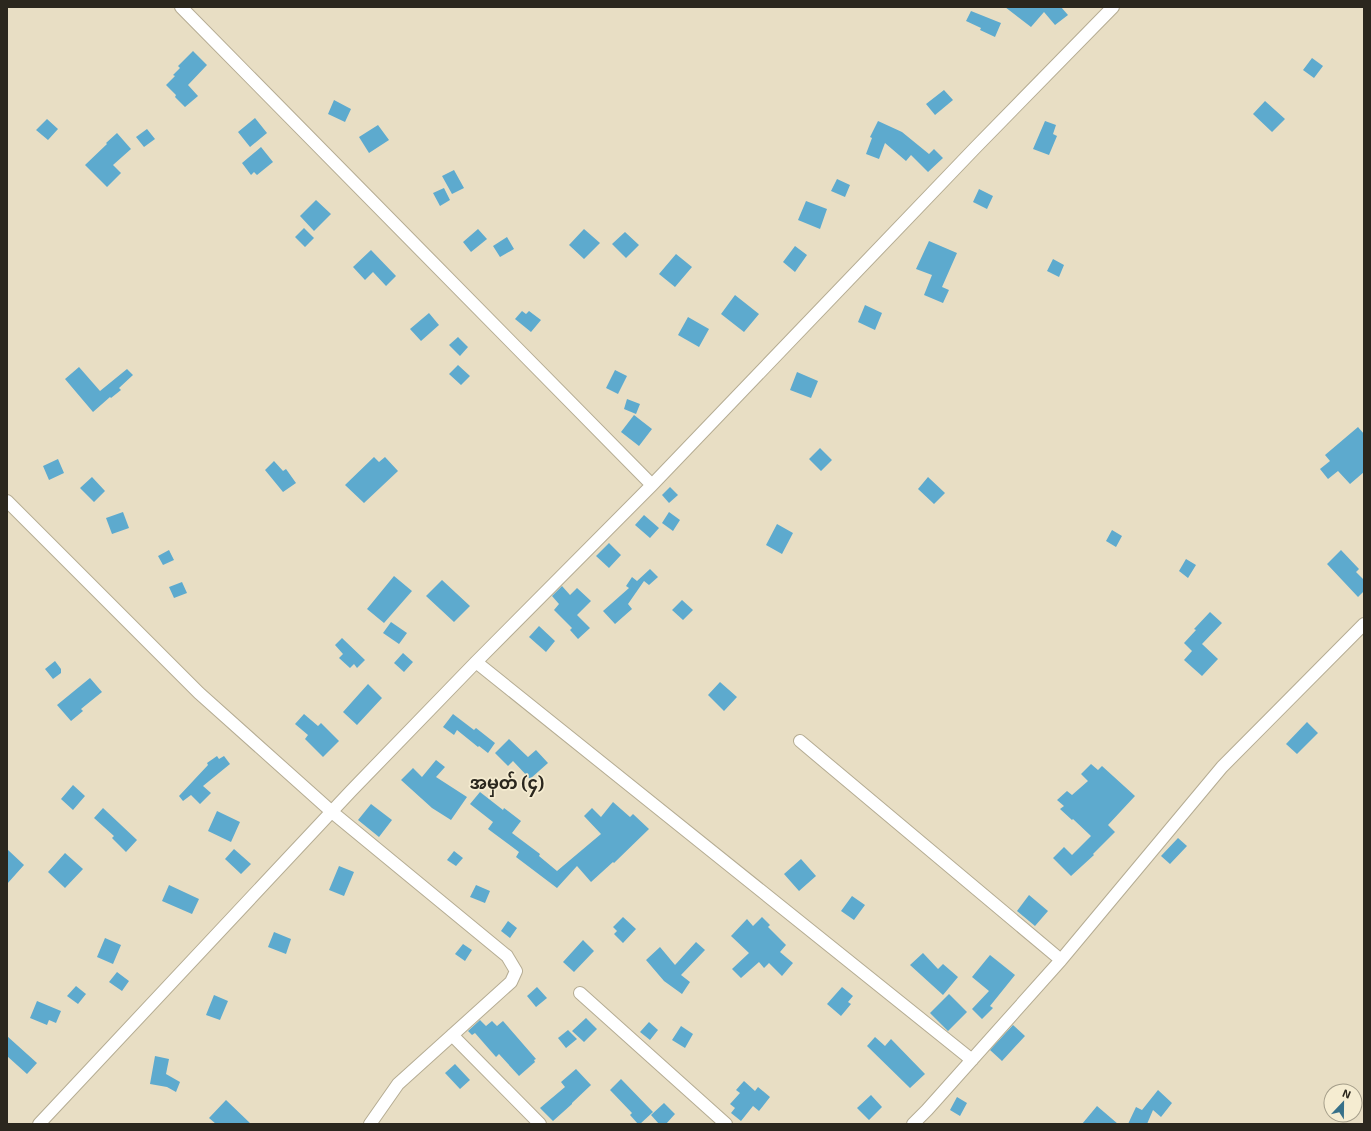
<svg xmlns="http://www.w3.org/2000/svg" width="1371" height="1131" font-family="'Exo 2','Noto Sans Myanmar',sans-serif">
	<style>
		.building { fill: #5daace }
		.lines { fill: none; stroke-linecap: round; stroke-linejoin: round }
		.minor-casing { stroke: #b5ac93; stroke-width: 14 }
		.minor { stroke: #fff; stroke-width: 12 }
		.labels { text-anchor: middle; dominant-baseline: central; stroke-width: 3.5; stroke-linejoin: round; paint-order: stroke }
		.quarter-label { font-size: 17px; font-weight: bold; fill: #2b271e; stroke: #f5ecd1 }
	</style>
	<rect width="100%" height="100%" fill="#e8dec4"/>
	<path class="building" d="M1005,7h56l7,8 -13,10 -11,-13 -13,15z
		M971,11l30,12 -6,14 -15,-7 1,-2 -15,-7z
		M193,51l14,14 -19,20 10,11 -13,11 -10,-10 1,-2 -10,-10 9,-9 -2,-1 7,-7 -2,-2z
		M1312,58l11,8 -9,12 -11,-8z
		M944,90l9,10 -18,15 -9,-11z
		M334,100l17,9 -6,13 -17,-8z
		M1265,101l20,18 -13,13 -19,-18z
		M255,118l12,15 -17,14 -12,-15z
		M47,119l11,10 -10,11 -12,-10z
		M878,121l24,11 27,22 5,-5 9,9 -15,14 -17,-17 -5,6 -21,-18 -6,16 -13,-5 6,-16 -2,-1z
		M1045,121l11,4 -3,9 4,2 -8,19 -16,-6z
		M378,125l11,15 -20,13 -10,-16z
		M147,129l8,10 -11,8 -8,-10z
		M117,133l14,16 -18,16 8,8 -14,14 -22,-22 22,-21 -1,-1z
		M261,147l12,15 -16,13 -3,-3 -3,3 -9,-12z
		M454,170l10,18 -12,6 -10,-18z
		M837,179l13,6 -5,12 -14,-6z
		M444,188l6,12 -10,6 -7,-13z
		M979,189l14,7 -6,13 -14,-7z
		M316,200l15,14 -17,17 -14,-15z
		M806,201l21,8 -7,20 -22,-9z
		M304,228l10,10 -9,9 -10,-10z
		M478,229l9,10 -16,13 -8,-10z
		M584,229l16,14 -16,16 -15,-14z
		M625,232l14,13 -13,13 -14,-14z
		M507,237l7,12 -14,8 -7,-11z
		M929,241l28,12 -15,34 7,3 -6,13 -19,-8 8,-20 -16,-6z
		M795,246l12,9 -12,17 -12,-10z
		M371,250l25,26 -10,10 -13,-14 -8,8 -12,-13z
		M676,254l16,13 -17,20 -16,-13z
		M1053,259l11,6 -5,12 -12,-6z
		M735,295l24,19 -15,18 -23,-18z
		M865,305l17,8 -7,17 -17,-8z
		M522,311l4,3 3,-3 12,9 -10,12 -16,-13z
		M429,313l10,12 -18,16 -11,-12z
		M688,317l21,12 -10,18 -21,-12z
		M458,337l10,10 -8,9 -11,-11z
		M458,365l12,11 -9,9 -12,-11z
		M79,367l21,24 27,-22 6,6 -14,13 2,2 -10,8 -1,-1 -17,15 -28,-33z
		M615,370l12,6 -9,18 -12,-6z
		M797,372l21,9 -7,17 -21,-8z
		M627,399l13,5 -4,10 -12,-5z
		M634,415l18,14 -13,17 -18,-14z
		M1358,427l6,7v38l-14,12 -12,-13 -10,8 -8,-10 10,-8 -5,-6z
		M820,448l12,12 -11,11 -12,-12z
		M374,457l5,5 6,-5 13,14 -34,32 -19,-18z
		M58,459l6,14 -15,7 -6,-14z
		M274,461l9,10 3,-2 10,14 -13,9 -18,-22z
		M92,477l13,14 -11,11 -14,-14z
		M928,477l17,16 -11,11 -16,-15z
		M670,487l8,8 -9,8 -7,-8z
		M123,512l6,16 -17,6 -6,-16z
		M669,512l11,8 -7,11 -11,-8z
		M644,515l15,13 -9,10 -15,-13z
		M777,524l16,9 -11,21 -16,-9z
		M1112,530l10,6 -6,11 -10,-6z
		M609,543l12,12 -12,13 -13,-12z
		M169,550l5,10 -11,5 -5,-9z
		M1341,550l18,19 -3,3 8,8v11l-6,6 -31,-33z
		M1186,559l10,6 -8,13 -9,-7z
		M650,569l8,8 -9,8 -5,-4 -16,23 4,5 -17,15 -12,-13 26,-23 -3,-2 6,-9 5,4z
		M394,576l18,15 -28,32 -17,-14z
		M442,580l28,26 -16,16 -28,-26z
		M182,582l5,11 -13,5 -5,-11z
		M562,586l8,9 7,-7 14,13 -14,14 13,13 -12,11 -8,-9 2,-2 -18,-18 5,-6 -7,-8z
		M682,600l11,10 -10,10 -11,-10z
		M1210,612l12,11 -20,21 16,15 -16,17 -18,-16 8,-9 -8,-8 12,-13 -2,-1z
		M391,622l16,11 -8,11 -16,-11z
		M539,626l16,15 -9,11 -17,-15z
		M342,638l23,22 -8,8 -3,-4 -4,4 -11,-10 4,-4 -8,-9z
		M403,653l10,9 -9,10 -10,-9z
		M55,661l6,8v4l-8,6 -8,-10z
		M90,678l12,14 -21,17 2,2 -12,10 -14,-16z
		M720,682l17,15 -13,14 -16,-16z
		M368,684l14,14 -25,27 -14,-13z
		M304,714l14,12 3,-3 18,18 -16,16 -18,-18 3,-4 -13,-11z
		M453,714l21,16 2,-2 19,15 -7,10 -9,-7 -1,1 -21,-17 -3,5 -11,-8z
		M1307,722l11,11 -21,21 -11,-10z
		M509,739l19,18 8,-7 12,13 -18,16 -17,-18 -5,5 -13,-13z
		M217,756l2,3 5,-3 6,8 -27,22 8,7 -11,11 -9,-9 -8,6 -4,-5 29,-31 -1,-2z
		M436,760l9,7 -9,10 31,20 -16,23 -19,-12 -31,-28 12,-12 9,9z
		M1091,764l7,6 4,-4 33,30 -27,29 7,7 -22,22 1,1 -23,21 -18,-18 11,-11 8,8 19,-19 -18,-17 -1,1 -12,-11 4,-3 -7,-6 10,-9 5,4 16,-14 -7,-7z
		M73,785l12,11 -12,14 -12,-11z
		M480,792l23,18 1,-2 17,13 -9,12 28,21 -1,2 18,15 44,-37 -17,-18 8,-8 9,9 12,-15 17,15 3,-3 16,15 -35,34 -1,-1 -22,20 -14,-16 -20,22 -41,-31 3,-5 -31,-23 5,-7 -23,-18z
		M371,804l21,16 -13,17 -21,-17z
		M103,808l34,32 -11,12 -14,-14 2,-2 -20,-18z
		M217,811l23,11 -9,20 -23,-11z
		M1178,838l9,8 -17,18 -9,-8z
		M7,849l17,16 -17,19z
		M234,849l17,15 -10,10 -16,-15z
		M454,851l9,7 -7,8 -9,-6z
		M65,853l18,16 -18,19 -17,-16z
		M801,859l15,17 -17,15 -15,-17z
		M339,866l15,6 -10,24 -15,-6z
		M169,885l30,14 -7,15 -30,-13z
		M476,885l14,6 -5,12 -15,-6z
		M1029,895l19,16 -13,15 -18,-15z
		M852,896l13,9 -11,15 -13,-9z
		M623,917l13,12 -13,14 -9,-9 3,-3 -4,-4z
		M762,917l8,8 -2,2 18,18 -6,7 13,11 -11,13 -13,-13 -5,5 -5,-6 -18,16 -9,-9 17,-16 -18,-17 16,-17 6,7z
		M508,921l9,7 -7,10 -9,-7z
		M274,932l17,7 -5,15 -18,-7z
		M105,938l16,7 -8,19 -16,-7z
		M583,940l11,11 -20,21 -11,-10z
		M696,942l9,8 -24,25 9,7 -8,12 -18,-13 -18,-21 14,-13 15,18z
		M463,944l9,6 -7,11 -10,-7z
		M923,953l15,16 5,-5 15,13 -15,18 -33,-30z
		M990,955l25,20 -25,31 3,2 -11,11 -10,-10 17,-18 -17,-14z
		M117,972l12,9 -7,10 -13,-9z
		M76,986l10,8 -8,10 -11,-8z
		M537,987l10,11 -11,9 -9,-11z
		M842,987l11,9 -5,6 3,2 -10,12 -14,-12z
		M949,994l18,18 -19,19 -18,-18z
		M214,995l14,6 -8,19 -14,-5z
		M37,1001l24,10 -5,12 -7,-3 -2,5 -17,-7z
		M586,1018l11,11 -13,13 -12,-11z
		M480,1020l6,6 6,-5 5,5 6,-5 33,38 -2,1 1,2 -16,14 -20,-22 -3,3 -21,-24 -3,2 -4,-4z
		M649,1022l9,8 -8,10 -10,-8z
		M1013,1025l12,11 -23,25 -12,-11z
		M681,1026l12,8 -8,14 -13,-8z
		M568,1030l9,9 -11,9 -8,-10z
		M7,1036l30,27 -10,11 -20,-18z
		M875,1037l10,9 6,-7 34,35 -15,14 -43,-42z
		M155,1056l14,3 -3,15 14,8 -4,10 -9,-5 -17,-3z
		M455,1064l15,16 -10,9 -15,-16z
		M576,1069l15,16 -19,18v1l-19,17 -13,-13 25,-21 -4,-5z
		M621,1079l32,33 -13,12h-2l-8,-9 2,-2 -22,-23z
		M744,1081l11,10 3,-4 12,10 -11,14 -6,-5 -12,15 -10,-8 4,-5 -5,-4 10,-11 -4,-3z
		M1158,1090l14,13 -11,14 -8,-7 -6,14h-19l8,-17 6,3z
		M871,1095l11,12 -13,13 -12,-12z
		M957,1097l10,6 -7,13 -10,-6z
		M226,1100l25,24h-35l-7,-6z
		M664,1103l11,11 -9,10h-7l-8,-9z
		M1097,1106l21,18h-36z"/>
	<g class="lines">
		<defs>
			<path id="minor" d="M181,7l471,478
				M7,501l192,192 133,119 175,144 9,15 -5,11 -113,102 -28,40
				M476,662l496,398
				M800,741l261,219
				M580,993l146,131
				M452,1035l88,89
				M39,1124l312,-333 125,-129 176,-177 323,-337 138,-141
				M913,1124l14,-14 134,-150 161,-193 142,-143"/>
		</defs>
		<use href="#minor" class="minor-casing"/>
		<use href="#minor" class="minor"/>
	</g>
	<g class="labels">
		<g class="quarter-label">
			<text x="507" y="782">အမှတ် (၄)</text>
		</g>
	</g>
	<rect width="1371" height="1131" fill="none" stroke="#2b271e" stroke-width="16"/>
	<g transform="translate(1343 1103) rotate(22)"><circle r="19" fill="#f5ecd1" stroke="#a49d89"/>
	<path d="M0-3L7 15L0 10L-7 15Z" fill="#377089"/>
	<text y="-6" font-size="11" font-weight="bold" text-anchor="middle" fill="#2b271e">N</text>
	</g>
</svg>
